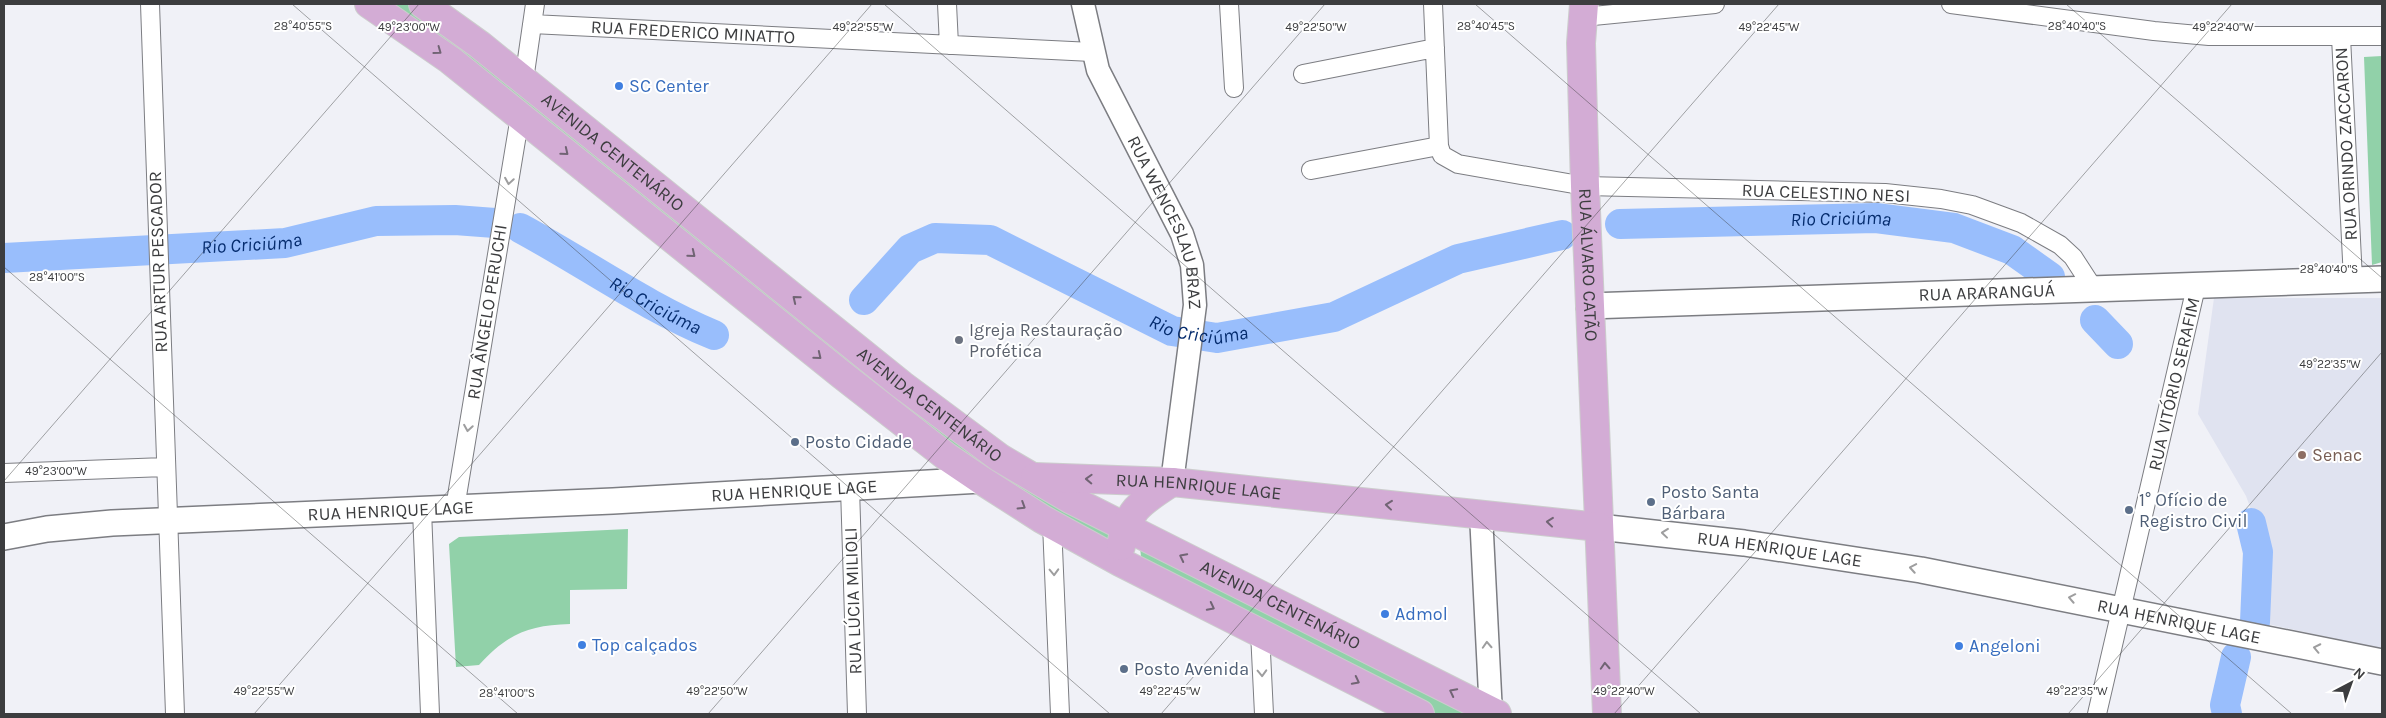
<svg xmlns="http://www.w3.org/2000/svg" width="2386" height="718" font-family="Karla,sans-serif">
	<style>
		.built { fill: #e0e3f0 }
		.green { fill: #91d1a9 }
		.lines { fill: none; stroke-linecap: round; stroke-linejoin: round }
		.river { stroke: #99befc; stroke-width: 30 }
		.minor-casing { stroke: #7c7d82; stroke-width: 20 }
		.tertiary-casing { stroke: #7c7d82; stroke-width: 25 }
		.secondary-casing { stroke: #7c7d82; stroke-width: 28 }
		.primary-casing { stroke: #cccdcd; stroke-width: 30 }
		.minor { stroke: #fff; stroke-width: 18 }
		.tertiary { stroke: #fff; stroke-width: 22 }
		.secondary { stroke: #fff; stroke-width: 25 }
		.primary { stroke: #d3acd5; stroke-width: 28 }
		.oneway { stroke: #716474 }
		.oneway2 { stroke: #9e9e9f }
		.ticks { fill: none; stroke: #3c3d3f; stroke-width: 1; stroke-opacity: 0.45 }
		.shop-dot { fill: #3f7fe0; stroke: #fff; stroke-width: 2 }
		.worship-dot { fill: #6b7280; stroke: #fff; stroke-width: 2 }
		.service-dot { fill: #5c6f8a; stroke: #fff; stroke-width: 2 }
		.education-dot { fill: #8d6e63; stroke: #fff; stroke-width: 2 }
		.labels { text-anchor: middle; dominant-baseline: central; stroke-width: 4; stroke-linejoin: round; paint-order: stroke }
		.street-label { font-size: 18px; fill: #3c3d3f; stroke: #fff }
		.shop-label { font-size: 18px; fill: #366cbe; stroke: #fff; text-anchor: start }
		.worship-label { font-size: 18px; fill: #5b616d; stroke: #fff; text-anchor: start }
		.service-label { font-size: 18px; fill: #4e5e75; stroke: #fff; text-anchor: start }
		.education-label { font-size: 18px; fill: #785e54; stroke: #fff; text-anchor: start }
		.water-label { font-size: 19px; font-style: italic; fill: #052c6e; stroke: #fff }
		.ticks-label { font-size: 12px; text-anchor: middle; fill: #3c3d3f; stroke: #fff; stroke-width: 4; stroke-linejoin: round; paint-order: stroke }
	</style>
	<rect width="100%" height="100%" fill="#f0f1f7"/>
	<path class="built" d="M2214,298h168v351l-119,-26 3,-72 -20,-55 -48,-82z"/>
	<path class="green" d="M378,4h37l695,521 -2,21 -101,-57z
		M2382,56v206l-10,3 -8,-208z
		M628,529l-1,60 -57,1v34c-41,1 -63,10 -91,41l-23,2 -7,-123 10,-7z
		M1139,539l340,175h-46l-291,-149z"/>
	<g class="lines">
		<g class="river">
			<path id="s1" d="M1620,224l256,-6 78,10 58,22 38,27"/>
			<path id="s2" d="M520,228c65,35 126,79 194,107"/>
			<path id="s3" d="M4,258l281,-15 91,-22 79,-1 40,3"/>
			<path id="s4" d="M864,300l46,-51 25,-11 55,2 182,91 45,7 117,-21 124,-58 104,-24"/>
			<path d="M2095,320l23,24"/>
			<path d="M2251,523l7,29 -3,70"/>
			<path d="M2227,714l-2,-9 11,-48"/>
		</g>
		<defs>
			<path id="minor" d="M150,4l25,710
				M947,4l2,41
				M1229,4l5,84
				M1433,4l6,142 3,9 16,9 127,22 300,7 56,6 31,6 49,18 39,22 13,12 22,34
				M1951,4l203,27 55,5h173
				M1583,17l132,-13
				M532,24l560,28
				M2341,37l12,243
				M1303,74l132,-26
				M524,80l11,-76
				M1311,170l128,-24
				M4,473l161,-6
				M850,488l7,226
				M455,508l65,-392
				M422,510l8,204
				M1052,524l8,190
				M1260,632l4,82
				M2097,714l99,-427"/>
			<g id="tertiary">
				<path id="s5" d="M1083,4l15,66 84,164 10,31 3,40 -23,177"/>
				<path d="M1481,514l10,200"/>
			</g>
			<g id="secondary">
				<path id="s6" d="M1589,306l793,-27"/>
				<path id="s7" d="M1599,527l145,16 177,27 461,92"/>
				<path id="s8" d="M4,537l43,-8 65,-6 501,-22 368,-21"/>
			</g>
			<g id="primary">
				<path d="M369,4l81,56 392,315 105,82 34,23 61,39 78,43 300,152"/>
				<path id="s9" d="M423,4l57,41 422,340 98,73 70,41 427,215"/>
				<path id="s10" d="M1584,4l-3,39 4,143 22,528"/>
				<path id="s11" d="M1035,477l137,5 427,45"/>
				<path d="M1121,546c6,-37 22,-45 51,-64"/>
			</g>
		</defs>
		<use href="#minor" class="minor-casing"/>
		<use href="#tertiary" class="tertiary-casing"/>
		<use href="#secondary" class="secondary-casing"/>
		<use href="#primary" class="primary-casing"/>
		<use href="#minor" class="minor"/>
		<use href="#tertiary" class="tertiary"/>
		<use href="#secondary" class="secondary"/>
		<use href="#primary" class="primary"/>
	</g>
	<defs><path id="oneway-chevron" d="M-2-3.5L2.5 0L-2 3.5" fill="none" stroke-width="1.6" stroke-linecap="round" stroke-linejoin="round" transform="scale(1.25)"/></defs>
	<g class="oneway">
		<use href="#oneway-chevron" transform="translate(438 51) rotate(36)"/>
		<use href="#oneway-chevron" transform="translate(565 152) rotate(39)"/>
		<use href="#oneway-chevron" transform="translate(692 254) rotate(39)"/>
		<use href="#oneway-chevron" transform="translate(796 299) rotate(-141)"/>
		<use href="#oneway-chevron" transform="translate(818 356) rotate(39)"/>
		<use href="#oneway-chevron" transform="translate(1089 479) rotate(-178)"/>
		<use href="#oneway-chevron" transform="translate(1389 505) rotate(-174)"/>
		<use href="#oneway-chevron" transform="translate(1022 506) rotate(32)"/>
		<use href="#oneway-chevron" transform="translate(1550 522) rotate(-174)"/>
		<use href="#oneway-chevron" transform="translate(1183 557) rotate(-153)"/>
		<use href="#oneway-chevron" transform="translate(1211 607) rotate(27)"/>
		<use href="#oneway-chevron" transform="translate(1605 666) rotate(-93)"/>
		<use href="#oneway-chevron" transform="translate(1356 681) rotate(27)"/>
		<use href="#oneway-chevron" transform="translate(1453 692) rotate(-153)"/>
	</g>
	<g class="oneway2">
		<use href="#oneway-chevron" transform="translate(509 181) rotate(99)"/>
		<use href="#oneway-chevron" transform="translate(468 428) rotate(99)"/>
		<use href="#oneway-chevron" transform="translate(1665 533) rotate(-174)"/>
		<use href="#oneway-chevron" transform="translate(1913 568) rotate(-170)"/>
		<use href="#oneway-chevron" transform="translate(1054 572) rotate(88)"/>
		<use href="#oneway-chevron" transform="translate(2072 598) rotate(-169)"/>
		<use href="#oneway-chevron" transform="translate(1487 645) rotate(-93)"/>
		<use href="#oneway-chevron" transform="translate(2317 648) rotate(-168)"/>
		<use href="#oneway-chevron" transform="translate(1262 673) rotate(88)"/>
	</g>
	<path class="ticks" d="M292,4l818,710M884,4l817,710M1475,4l817,710M2066,4l316,274M4,267l514,447M4,481l415,-477M254,714l618,-710M708,714l617,-710M1161,714l618,-710M1614,714l618,-710M2068,714l314,-362"/>
	<g class="shop-dot">
		<circle cx="619" cy="86" r="5"/>
		<circle cx="1385" cy="614" r="5"/>
		<circle cx="582" cy="645" r="5"/>
		<circle cx="1959" cy="646" r="5"/>
	</g>
	<circle class="worship-dot" cx="959" cy="340" r="5"/>
	<g class="service-dot">
		<circle cx="795" cy="442" r="5"/>
		<circle cx="1651" cy="502" r="5"/>
		<circle cx="2129" cy="510" r="5"/>
		<circle cx="1124" cy="669" r="5"/>
	</g>
	<circle class="education-dot" cx="2302" cy="455" r="5"/>
	<g class="labels">
		<g class="street-label">
			<text transform="translate(693 32) rotate(3)">RUA FREDERICO MINATTO</text>
			<text transform="translate(2346 144) rotate(-93)">RUA ORINDO ZACCARON</text>
			<text stroke="none"><textPath href="#s9" startOffset="241">AVENIDA CENTENÁRIO</textPath></text>
			<text transform="translate(1826 193) rotate(2)">RUA CELESTINO NESI</text>
			<text stroke="none"><textPath href="#s5" startOffset="236">RUA WENCESLAU BRAZ</textPath></text>
			<text transform="translate(158 262) rotate(-92)">RUA ARTUR PESCADOR</text>
			<text stroke="none"><textPath href="#s10" startOffset="261">RUA ÁLVARO CATÃO</textPath></text>
			<text stroke="none"><textPath href="#s6" startOffset="398">RUA ARARANGUÁ</textPath></text>
			<text transform="translate(487 312) rotate(-81)">RUA ÂNGELO PERUCHI</text>
			<text transform="translate(2174 384) rotate(-77)">RUA VITÓRIO SERAFIM</text>
			<text stroke="none"><textPath href="#s9" startOffset="646">AVENIDA CENTENÁRIO</textPath></text>
			<text stroke="none"><textPath href="#s11" startOffset="164">RUA HENRIQUE LAGE</textPath></text>
			<text stroke="none"><textPath href="#s8" startOffset="792">RUA HENRIQUE LAGE</textPath></text>
			<text stroke="none"><textPath href="#s8" startOffset="388">RUA HENRIQUE LAGE</textPath></text>
			<text stroke="none"><textPath href="#s7" startOffset="182">RUA HENRIQUE LAGE</textPath></text>
			<text transform="translate(853 601) rotate(-92)">RUA LÚCIA MILIOLI</text>
			<text stroke="none"><textPath href="#s9" startOffset="1051">AVENIDA CENTENÁRIO</textPath></text>
			<text stroke="none"><textPath href="#s7" startOffset="588">RUA HENRIQUE LAGE</textPath></text>
		</g>
		<g class="shop-label">
			<text x="629" y="86">SC Center</text>
			<text x="1395" y="614">Admol</text>
			<text x="592" y="645">Top calçados</text>
			<text x="1969" y="646">Angeloni</text>
		</g>
		<g class="worship-label">
			<text x="969" y="330">Igreja Restauração<tspan x="969" dy="21">Profética</tspan></text>
		</g>
		<g class="service-label">
			<text x="805" y="442">Posto Cidade</text>
			<text x="1661" y="492">Posto Santa<tspan x="1661" dy="21">Bárbara</tspan></text>
			<text x="2139" y="500">1° Ofício de<tspan x="2139" dy="21">Registro Civil</tspan></text>
			<text x="1134" y="669">Posto Avenida</text>
		</g>
		<g class="education-label">
			<text x="2312" y="455">Senac</text>
		</g>
		<g class="water-label">
			<text stroke="none"><textPath href="#s1" startOffset="221">Rio Criciúma</textPath></text>
			<text stroke="none"><textPath href="#s3" startOffset="248">Rio Criciúma</textPath></text>
			<text stroke="none"><textPath href="#s2" startOffset="156">Rio Criciúma</textPath></text>
			<text stroke="none"><textPath href="#s4" startOffset="381">Rio Criciúma</textPath></text>
		</g>
	</g>
	<g class="ticks-label">
		<text x="303" y="30">28°40'55"S</text>
		<text x="1486" y="30">28°40'45"S</text>
		<text x="2077" y="30">28°40'40"S</text>
		<text x="2223" y="31">49°22'40"W</text>
		<text x="409" y="31">49°23'00"W</text>
		<text x="863" y="31">49°22'55"W</text>
		<text x="1316" y="31">49°22'50"W</text>
		<text x="1769" y="31">49°22'45"W</text>
		<text x="2329" y="273">28°40'40"S</text>
		<text x="57" y="281">28°41'00"S</text>
		<text x="2330" y="368">49°22'35"W</text>
		<text x="56" y="475">49°23'00"W</text>
		<text x="264" y="695">49°22'55"W</text>
		<text x="717" y="695">49°22'50"W</text>
		<text x="1170" y="695">49°22'45"W</text>
		<text x="1624" y="695">49°22'40"W</text>
		<text x="2077" y="695">49°22'35"W</text>
		<text x="507" y="697">28°41'00"S</text>
	</g>
	<rect width="2386" height="718" fill="none" stroke="#3c3d3f" stroke-width="10"/>
	<g transform="translate(2351 683) rotate(41)" stroke="#ffffff" stroke-width="4" paint-order="stroke">
	<path d="M0-4L9 19L0 12L-9 19Z" fill="#3c3d3f"/>
	<text y="-8" font-size="14" font-weight="bold" text-anchor="middle" fill="#3c3d3f">N</text>
	</g>
</svg>
